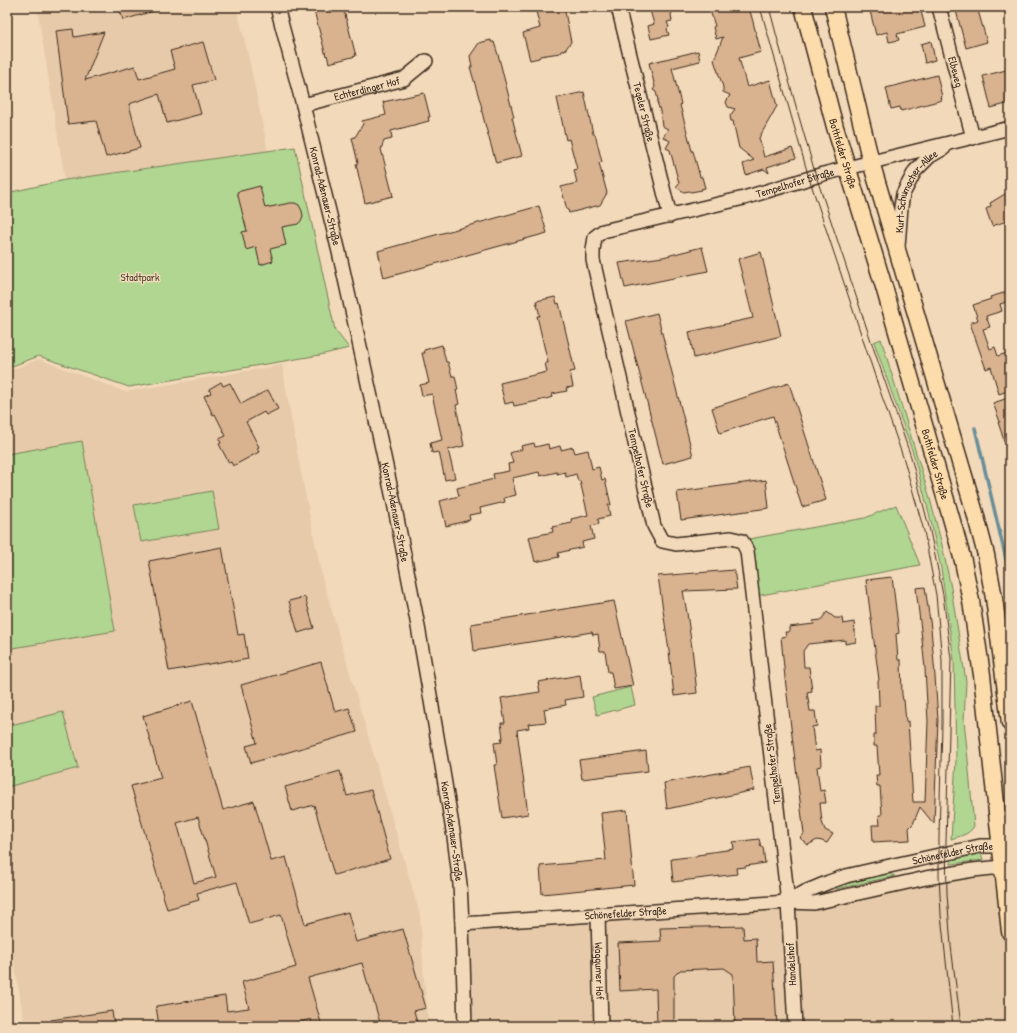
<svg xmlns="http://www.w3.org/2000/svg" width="1017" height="1033" font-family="'Patrick Hand',sans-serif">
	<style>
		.built { fill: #e6caa9 }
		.green { fill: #b1d691; stroke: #768058 }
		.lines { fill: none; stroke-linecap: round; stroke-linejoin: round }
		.stream { stroke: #6a8e99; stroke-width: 3.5 }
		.building { fill: #d9b28f; stroke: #3b2a1e; fill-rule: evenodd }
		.minor-casing { stroke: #3b2a1e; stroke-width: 16 }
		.major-casing { stroke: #3b2a1e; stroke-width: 19 }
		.minor { stroke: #f2d9b9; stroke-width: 13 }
		.major { stroke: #fddcac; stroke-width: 16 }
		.tram { stroke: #3b2a1e; stroke-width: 1 }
		.labels { text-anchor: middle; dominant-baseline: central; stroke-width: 3; stroke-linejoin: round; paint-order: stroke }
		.street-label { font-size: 11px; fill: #3b2a1e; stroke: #f2d9b9 }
		.park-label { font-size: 11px; fill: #4d442f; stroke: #f2d9b9 }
	</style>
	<rect width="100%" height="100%" fill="#f2d9b9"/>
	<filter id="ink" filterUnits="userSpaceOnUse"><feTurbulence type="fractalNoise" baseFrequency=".025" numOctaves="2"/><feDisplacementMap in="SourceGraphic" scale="8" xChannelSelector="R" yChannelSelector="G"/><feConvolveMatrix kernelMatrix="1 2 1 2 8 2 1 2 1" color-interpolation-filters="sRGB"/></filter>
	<g filter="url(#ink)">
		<path class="built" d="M37,7h199l12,47 20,97 -203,29z
			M39,359l86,33 157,-27 17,98 23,114 98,338 4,65 5,46h-404l-18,-106v-548z
			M1002,867l8,65v94h-545l-3,-102 326,-22z"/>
		<path class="green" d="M295,147l40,183 14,18 -29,7 -191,32 -90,-31 -32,12v-175l58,-13z
			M881,339l48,156 13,50 9,43 15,93 -2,39 4,40 6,66c-5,9 -14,10 -23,13l5,-79 -2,-100 -13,-92 -12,-55 -15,-57 -40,-114z
			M82,441l33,190 -108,18v-195z
			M212,491l7,38 -78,13 -7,-37z
			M896,505l24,60 -164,31 -7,-57 116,-21z
			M631,687l4,18 -38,10 -5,-18z
			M63,712l15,56 -71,19v-61z
			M981,853l2,7 -32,4v-6z
			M885,872l10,4 -59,13v-2z"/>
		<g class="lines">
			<path class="stream" d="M975,428l35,148"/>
		</g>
		<path class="building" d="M119,7h38v3l-34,10z
			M313,7h30l13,49 -27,7 -2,-8 -1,1z
			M535,7h29l7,35 -6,8 -4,1 -1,2 -20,3 -1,2 -9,2 -7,-27 17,-5z
			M649,7h21l2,6 -1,2 1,6 -5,1 2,5 -2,2 2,6 -18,4 -3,-13 6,-2z
			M709,7h40l12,45 -22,6 8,29 23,-7 7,26 -18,32 5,19 28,-9 4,10 -29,9 2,6 -5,-4 -18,6 -3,-11 11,-4 -15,-12 -6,-27h-2l-1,-5 5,-7 -7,-2 -2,-5 4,-7 -7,-3v-5l-9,-27 9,-23 -7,2 -3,-12 2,-1z
			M869,7h51l5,20 -28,7 2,6 -10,2 -2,-10 -11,3z
			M955,7h22l10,35 -21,6z
			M73,29l1,8 30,-5 -19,48 50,-14 4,13 36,-10 -5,-18 33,-9 11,38 -21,5 8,29 -34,9 -8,-29 -30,10 11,44 -34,9 -10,-36 -28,3 -12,-93z
			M491,40v2h3l5,16 15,59h-2l10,39 -26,7 -11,-39 -4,-16h1l-12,-41h2l-2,-11 9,-13z
			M931,41l4,19 -10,3 -4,-19z
			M698,51l2,10 -28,7 9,36 -1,1 12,46h1l7,26h2l3,11 -4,1 1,1 -11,2 -2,-1 -5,1 -8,-5 3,-4 -9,-33 -4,-2 4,-7 -7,-4 5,-8 -6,-3 -2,-15 -3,-9 1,-2 -2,-8 -3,-2 2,-3 -6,-24z
			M1010,69v34l-19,5 -8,-32z
			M937,75l5,22h-1l1,3 -41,11 -1,-4 -9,2 -5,-21z
			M584,92l9,42h2l7,28 -3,1 8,30 -7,12 -31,8 -1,-3h-1l-6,-23 16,-4 -3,-13 3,-1 -8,-30 -3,1 -9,-42z
			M424,93l6,24h-2l1,4 -38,10 1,8 -8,2 -3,8 12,47 -28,7 -9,-39 2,-1 -6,-25 3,-1 8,-13 -1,-3 24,-6 -3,-13z
			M260,186l5,22 25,-5h5l4,2 3,6 1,5 -2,5 -3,3 -16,3 4,18 -16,4 3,12 -13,4 -4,-18 -10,3 -4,-18 5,-1 -10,-39z
			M1010,191v29l-18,6 -6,-17 5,-3 -1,-3z
			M539,206l8,27 -163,45 -6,-27z
			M702,247l6,24 -83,17 -6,-25 44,-6z
			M761,252l20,84 -87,22 -5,-26 64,-14 -15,-59z
			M1010,291v10l-10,3 2,7 -16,5 4,11 -7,2 7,20 5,-2 3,9 12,-4v38l-11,4 -8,-27 -5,2 -16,-46 8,-3 -5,-15 18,-6 -1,-2z
			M555,297l2,7 2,-1 16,68 -5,1 3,15 -7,1 1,3 -15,3 1,3 -15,4 -24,5 -1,-4 -8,2 -5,-21 47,-11 -2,-9h3l-11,-47h3l-4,-15z
			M657,313l36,143 -30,8 -37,-143z
			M442,345l4,17h2l4,14h3l3,14h-2l3,14 -3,1 8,41 -16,4 7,28 -10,2 -6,-28 -7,1 -2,-10 12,-3 -10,-46 -10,2 -2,-11 9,-2 -7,-30h3l-1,-3z
			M221,382l2,4 7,-3 11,21 27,-14 10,19 -12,6 -2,-3 -18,10 13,25 -2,1 2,4 -26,14 -2,-4 -2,1 -10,-19 2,-1 -2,-4 7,-3 -11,-22 -2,1 -9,-19 7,-3 -2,-4z
			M789,383l37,117 -24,7 -29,-91 -53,17 -8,-25z
			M1008,398l2,6v49h-2l-10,-31h2l-7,-19z
			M534,443l1,4 13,-3 1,5 11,-3 1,4 12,-3 2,6 13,-3 4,19 7,-2 3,13 3,-1 6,26h-3l2,11 -12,3 1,5 -8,2 3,13 -12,3 1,5 -25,6 1,4 -24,5 -6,-25 24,-5 -1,-5 20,-4 -1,-4 17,-4 -8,-34h-2l-2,-7 -10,3 -1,-5 -8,2v-2l-17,4 -1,-4 -27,6 4,17 -12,3 1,4 -25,6 1,5 -12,2 1,5 -24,6 -6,-25 19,-5 -2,-8 37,-9 -1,-5 16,-3 -1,-7 5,-1 -3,-10 12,-4 -1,-3z
			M766,480l3,28 -88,12 -4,-28z
			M222,547l16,88 6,-1 4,25 -16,3v-2l-63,11 -20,-110z
			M734,570l3,19 -54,2 4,22 5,35 5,45 -23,3 -5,-45 -11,-75z
			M892,577l7,56 -3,1 2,26h3l1,35 1,5h1l2,22 2,-1 5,81h12l3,-81 -3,-52 -4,-39 -5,-42 9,-1 6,41 4,48 3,44 -4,104 -14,-17 -7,17 -4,4 1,12 -37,2 -1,-17h8l-1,-10h3l-2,-29h-3l-1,-11h3l-2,-29h-3v-11h2l-1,-29h4v-3l-1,-22 1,-1 -13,-100z
			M305,597l9,31 -16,5 -9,-32z
			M614,601l19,85 -19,3 -3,-17h-3l-3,-21h-5l-2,-17 -5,1 -1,-3 -118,19 -3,-27z
			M827,612l8,6h7l1,6 11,-2 2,20 -11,2v-4l-37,4 -5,7 1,16h5l3,24 -5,1 3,19h5l2,15 -5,1 3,24 5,-1 1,16 -4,1 3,24 4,-1 2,13h-6l2,19 3,8 8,4 -6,9 -5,-2 -5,-1 -9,5 -8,-7 4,-4 -19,-156 -4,-41 5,-1 -1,-4h4v-5l25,-3 -1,-3 8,-1z
			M321,662l14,50 14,-4 8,24 -106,31 -5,-17 11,-3 -16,-58z
			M580,675l3,22 -18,3 1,5 -22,4 2,13 -18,2 1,4 -12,2 11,84 -26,4 -8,-53h3l-3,-22 8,-1 -1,-4h2l-2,-15h4l-4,-25 39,-6 -2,-10z
			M192,701l31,109 31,-9 17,60 15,-4 19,67 43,-12 8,30 47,-13 23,79 -12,3 4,15h-37l-12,-41h-1l-6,-22 -54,15 14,48h-10l-1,-7 -24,7h-128l-3,-20 69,-10 2,15 22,-3 -7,-26 54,-15 -15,-52 -32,9 -12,-42 -40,11 2,7 -32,9 -36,-123 30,-8 -18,-62zM198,817l18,60 -22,6 -17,-60z
			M646,751l2,20 -66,8 -3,-19z
			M750,767l4,23 -87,19 -3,-26z
			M340,771l7,25 24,-6 19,69 -56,16 -20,-70 -22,6 -7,-24z
			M627,810l7,75 -92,9 -2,-28 66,-6 -5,-47z
			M759,839l2,8h2l2,16 -19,3v1l-10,1 1,6 -64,8 -2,-23 26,-3v-1l8,-1v-1l29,-4 -1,-7z
			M743,926l1,13 12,-1 1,24 16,-1 4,65h-42l-2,-52 -9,-6 -44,2 -6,6v50h-17l-1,-37 -36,2 -2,-48 43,-2 -1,-13z
			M112,1011l2,15h-63v-6z"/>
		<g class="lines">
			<defs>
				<g id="minor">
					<path id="s1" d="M277,7l26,98 36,147 18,81 37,170 23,118 13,74 24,142 6,47 2,40 3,102"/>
					<path id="s2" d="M618,7l52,209"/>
					<path id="s3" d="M939,7l34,131"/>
					<path id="s4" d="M303,105l101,-26 22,-18"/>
					<path id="s5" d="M898,247l3,-40 2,-13 12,-23 15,-15 14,-8"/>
					<path id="s6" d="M788,902l17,-10 24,-10 17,-6 48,-11 86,-19h20l10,5"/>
					<path id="s7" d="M598,915l3,111"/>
					<path id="s8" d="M462,924l326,-22 26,1 112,-25 47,-8 29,-3 8,-3"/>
					<path id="s9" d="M795,1026l-7,-124 -41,-351 -5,-10 -11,-3 -55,6 -14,-3 -8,-15 -61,-266v-10l2,-13 8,-6 141,-33 79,-24 187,-46"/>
				</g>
				<g id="major">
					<path id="s10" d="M803,7l32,120 49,160 68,234 11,40 8,40 11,74 28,257"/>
					<path d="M833,7l38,155 104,351 11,42 8,43 16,125"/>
				</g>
			</defs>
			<use href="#minor" class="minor-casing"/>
			<use href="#major" class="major-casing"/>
			<use href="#minor" class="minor"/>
			<use href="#major" class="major"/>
			<path class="tram" d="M760,7l49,171 69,207 26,75 20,71 12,64 6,66v64l-3,112v38l2,40 12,111
				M769,7l9,34 21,76 17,59 55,165 40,116 19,74 13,64 8,64 -5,184 1,51 4,52 10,80"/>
		</g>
	</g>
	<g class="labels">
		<g class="street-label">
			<text stroke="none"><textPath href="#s3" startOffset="67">Elbeweg</textPath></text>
			<text stroke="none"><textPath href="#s4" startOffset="66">Echterdinger Hof</textPath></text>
			<text stroke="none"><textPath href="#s2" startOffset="108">Tegeler Straße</textPath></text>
			<text stroke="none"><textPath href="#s10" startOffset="152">Bothfelder Straße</textPath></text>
			<text stroke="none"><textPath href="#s9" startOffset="1091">Tempelhofer Straße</textPath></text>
			<text stroke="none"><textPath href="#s5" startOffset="61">Kurt-Schumacher-Allee</textPath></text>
			<text stroke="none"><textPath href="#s1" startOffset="195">Konrad-Adenauer-Straße</textPath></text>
			<text stroke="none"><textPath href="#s10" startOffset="476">Bothfelder Straße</textPath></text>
			<text transform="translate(641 468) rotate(77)">Tempelhofer Straße</text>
			<text stroke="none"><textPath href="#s1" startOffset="519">Konrad-Adenauer-Straße</textPath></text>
			<text transform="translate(772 764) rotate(-97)">Tempelhofer Straße</text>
			<text stroke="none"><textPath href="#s1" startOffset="843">Konrad-Adenauer-Straße</textPath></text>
			<text stroke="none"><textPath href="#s6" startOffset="173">Schönefelder Straße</textPath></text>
			<text stroke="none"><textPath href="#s8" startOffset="164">Schönefelder Straße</textPath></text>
			<text transform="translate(791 964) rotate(-93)">Handelshof</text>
			<text stroke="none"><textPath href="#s7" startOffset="56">Waggumer Hof</textPath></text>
		</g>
		<g class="park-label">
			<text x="140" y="277">Stadtpark</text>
		</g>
	</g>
	<rect width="1017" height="1033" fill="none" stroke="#f2d9b9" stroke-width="24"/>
	<rect x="12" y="12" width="993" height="1009" fill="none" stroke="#3b2a1e" stroke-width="1.5" filter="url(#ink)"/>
</svg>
